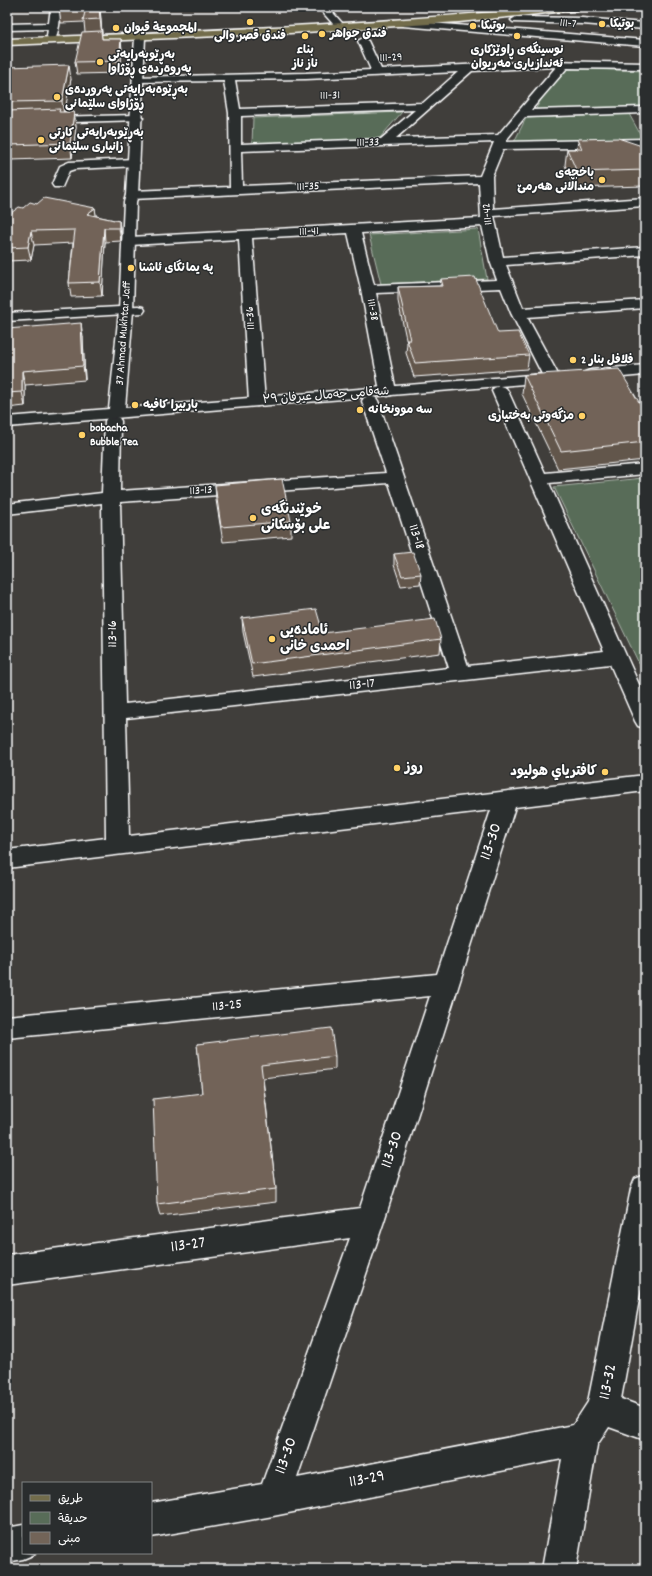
<svg xmlns="http://www.w3.org/2000/svg" width="652" height="1576" font-family="Dekko,'Playpen Sans Arabic',sans-serif">
	<style>
		.green { fill: #586c58; stroke: #acb6ac }
		.lines { fill: none; stroke-linecap: round; stroke-linejoin: round }
		.street-casing { stroke: #fff; stroke-width: 3 }
		.secondary-casing { stroke: #fff; stroke-width: 3 }
		.primary-casing { stroke: #fff; stroke-width: 3 }
		.street { fill: #2a2d2e; fill-rule: evenodd }
		.secondary { fill: #2a2d2e; fill-rule: evenodd }
		.primary { fill: #726c4b; fill-rule: evenodd }
		.wall { fill: #62564c; stroke: #fff }
		.shaded-wall { fill: #50463e; stroke: #fff }
		.building { fill: #726458; stroke: #fff }
		.poi-dot { fill: #ffd166; stroke: #2a2d2e; stroke-width: 1.5 }
		.labels { text-anchor: middle; dominant-baseline: central; stroke-width: 3; stroke-linejoin: round; paint-order: stroke }
		.far-street-label { font-size: 12px; fill: #fff; stroke: #2a2d2e }
		.far-poi-label { font-size: 12px; font-weight: bold; fill: #fff; stroke: #2a2d2e; text-anchor: start }
		.poi-label { font-size: 14px; font-weight: bold; fill: #fff; stroke: #2a2d2e; text-anchor: start }
		.street-label { font-size: 14px; fill: #fff; stroke: #2a2d2e }
		.near-street-label { font-size: 17px; fill: #fff; stroke: #2a2d2e }
	</style>
	<rect width="100%" height="100%" fill="#403e3b"/>
	<filter id="ink" filterUnits="userSpaceOnUse"><feTurbulence type="fractalNoise" baseFrequency=".025" numOctaves="2"/><feDisplacementMap in="SourceGraphic" scale="8" xChannelSelector="R" yChannelSelector="G"/><feConvolveMatrix kernelMatrix="1 2 1 2 8 2 1 2 1" color-interpolation-filters="sRGB"/></filter>
	<g filter="url(#ink)">
		<path class="green" d="M559,68l86,3v36l-111,5z
			M402,112l-23,27 -127,5 1,-26z
			M629,114l14,25 -129,3 12,-24z
			M478,229l9,50 -106,5 -12,-49z
			M643,478l2,4v194l-91,-189z"/>
		<g class="lines">
			<defs>
				<path id="street" d="M51,7h10l-2,19 -3,12h-8l-1,-2 1,-7 -41,1v-6l42,-1z
					M318,7h10l14,16 -2,2h-6z
					M516,17l66,1 63,5v6l-63,-5 -69,-2 -2,-2z
					M393,20l252,20v6l-255,-21 -2,-2 2,-2z
					M363,38l5,3 13,28 167,-8 97,2v6l-78,-1 -36,42 114,-3v6l-120,4 -18,22 -1,3 139,-3v8l-142,2 -11,27 1,33 152,-11v8l-151,10 9,41 142,-10v8l-139,10 17,43 122,-8v8l-118,9 33,61 -3,3 -5,2 -5,-2 -3,-3 -33,-65 -10,-25 -125,5 20,98 -2,3 -6,2 -6,-2 -2,-3 -19,-102 -13,-56 -96,5 13,163 -2,3 -6,2 -6,-2 -2,-3 -10,-162 -109,6 -5,-1 -2,-3 2,-3 5,-1 351,-19 -2,-35 -347,16 -4,-1 -2,-3 2,-3 4,-1 98,-4 -1,-74 -5,-32 -86,1 -5,-3 1,-2 172,-4 65,-3 -13,-29zM556,67l-58,68 -102,3 76,-67zM458,72l-35,31 -183,6 -5,-29 71,-1zM415,110l-34,29 -140,5v-28zM494,142l-14,34 -238,10 -1,-35zM482,226l8,35 7,19 -123,5 -13,-52z
					M137,115l4,1 2,2 -2,2 -134,4v-6z
					M134,159l4,1 2,3 -2,3 -63,3 -6,2 -7,16h-8l-2,-3 8,-18 9,-4z
					M138,306l5,1 2,3 -2,3 -136,8v-8z
					M500,386l6,2 2,3 37,82 100,-9v10l-96,9 96,215v30l-7,-2 -3,-5 -25,-57 -484,54 3,118 516,-61v16l-130,16 -131,414 -87,257 276,-53 15,-23 43,-213 4,-10 10,-4v91l-24,133 24,9v32l-36,-13 -12,18 -21,124h-34l20,-110 -289,57 -122,21v-34l111,-19 88,-246 -343,47v-30l353,-47 70,-212 -423,42v-22l430,-42 54,-164 -484,58v-18l99,-12 -4,-335 -95,11v-10l95,-11 3,-72 2,-3 6,-2 6,2 2,3 -1,70 266,-18 -24,-72 2,-3 6,-2 6,2 2,3 90,265 136,-15 -112,-260 2,-3zM389,483l60,185 -324,36 -5,-202z
					M23,1525v28l12,1 -12,5 -16,3v-34z"/>
				<path id="secondary" d="M140,34l5,3 -7,158 -2,7 -3,109 -8,97 429,-35 5,2 3,3 -3,3 -552,46v-10l102,-8 10,-98 5,-109 2,-7 9,-158z
					M645,365v10l-55,5 -5,-2 -3,-3 3,-3 5,-2z"/>
				<path id="primary" d="M549,7h33l-5,3 -118,12 -169,11 -283,12v-6c181,-8 361,-14 542,-32z"/>
			</defs>
			<use href="#street" class="street-casing"/>
			<use href="#secondary" class="secondary-casing"/>
			<use href="#primary" class="primary-casing"/>
			<use href="#street" class="street"/>
			<use href="#secondary" class="secondary"/>
			<use href="#primary" class="primary"/>
		</g>
		<path class="wall" d="M59,7h41l2,32h19l1,12 -2,22 -43,1 -2,-12 10,-30 -1,-10 -23,1 -2,-14z
			M7,67l64,12 -7,33h10l2,15 -4,31 -61,2 -1,-8 -3,-1z
			M578,139l67,8v39l-71,2 -9,-23 2,-16h10z
			M37,204l58,4 1,8 23,5 2,14v6l-16,1 -3,54 -31,1 -2,-14 4,-40 -39,2 -3,15 -24,1v-45l16,-8z
			M441,279l57,54 31,22 -2,14 -113,8 -8,-24 1,-10 -9,-42v-14l42,-1z
			M7,329l76,8 2,43 -60,5v21l-18,2z
			M524,375l121,37v48l-87,9 -36,-75z
			M215,485l76,36v15l-68,6 -7,-42z
			M394,554l27,20 -1,10 -19,2 -7,-21z
			M242,618l81,15 118,6 -1,14 -187,24 -10,-45z
			M197,1044l138,12v13l-72,9 13,111v13l-116,14 -3,-12 45,-111z"/>
		<path class="shaded-wall" d="M99,7h1l2,26 -2,-14z
			M121,39l1,12 -2,22 -1,-12z
			M69,65l2,14 -7,36 -2,-14z
			M74,112l2,15 -4,31 -2,-15z
			M95,208l2,14 -10,-8z
			M119,221l2,14v6l-2,-13z
			M104,228l1,14 -3,54 -2,-14z
			M31,231l3,14 -3,15 -3,-13z
			M81,323l2,14 2,43 -2,-14z
			M22,371l3,14v21l-3,-14z"/>
		<path class="building" d="M59,7h40l1,12 -17,1 3,-12 -27,1z
			M101,31l1,8h19l-2,22 -44,1 7,-30z
			M69,65l-7,36 -55,1v-35z
			M60,109l-1,3h15l-4,31 -61,2 1,-8h-3v-26z
			M618,138l27,9v23l-68,2 -10,-23h15l-4,-10z
			M44,198l51,10 -8,6 32,7v7h-15l-4,54 -31,1 6,-53 -44,1 -3,16 -21,1v-32l12,-9 4,1 7,-6 7,2z
			M475,277l23,56 20,-1 11,23 -114,8 -8,-23h3l-12,-53 45,-1 -2,-7z
			M81,323l2,43 -61,5v21l-15,1v-64z
			M619,369l26,43v30l-84,9 -37,-76z
			M282,479l9,42 -70,6 -6,-42z
			M413,552l8,22 -19,2 -8,-22z
			M316,609l7,24 112,-14 6,20 -189,25 -10,-46z
			M331,1028l4,28 -74,9 15,124 -119,15 -4,-105 49,-6 -5,-49z"/>
	</g>
	<g class="poi-dot">
		<circle cx="250" cy="22" r="4"/>
		<circle cx="602" cy="24" r="4"/>
		<circle cx="473" cy="26" r="4"/>
		<circle cx="116" cy="28" r="4"/>
		<circle cx="322" cy="34" r="4"/>
		<circle cx="305" cy="36" r="4"/>
		<circle cx="517" cy="36" r="4"/>
		<circle cx="100" cy="62" r="4"/>
		<circle cx="57" cy="97" r="4"/>
		<circle cx="41" cy="140" r="4"/>
		<circle cx="602" cy="180" r="4"/>
		<circle cx="131" cy="268" r="4"/>
		<circle cx="573" cy="360" r="4"/>
		<circle cx="135" cy="405" r="4"/>
		<circle cx="360" cy="410" r="4"/>
		<circle cx="582" cy="416" r="4"/>
		<circle cx="82" cy="435" r="4"/>
		<circle cx="253" cy="518" r="4"/>
		<circle cx="272" cy="639" r="4"/>
		<circle cx="397" cy="768" r="4"/>
		<circle cx="605" cy="772" r="4"/>
	</g>
	<g class="labels">
		<g class="far-street-label">
			<text transform="translate(568 24) rotate(5)">111-7</text>
			<text transform="translate(391 58) rotate(-3)">111-29</text>
			<text transform="translate(330 96) rotate(-2)">111-31</text>
			<text transform="translate(368 143) rotate(-2)">111-33</text>
			<text transform="translate(308 187) rotate(-3)">111-35</text>
			<text transform="translate(488 214) rotate(-96)">111-42</text>
			<text transform="translate(309 232) rotate(-3)">111-41</text>
			<text transform="translate(372 310) rotate(79)">111-38</text>
			<text transform="translate(251 318) rotate(-94)">111-36</text>
			<text transform="translate(124 333) rotate(-86)">37 Ahmad Mukhtar Jaff</text>
			<text transform="translate(326 396) rotate(-4)">شەقامی جەمال عیرفان ٣٩</text>
			<text transform="translate(201 491) rotate(-4)">113-13</text>
		</g>
		<g class="far-poi-label">
			<text x="610" y="24">بوتيكا</text>
			<text x="481" y="26">بوتیکا</text>
			<text x="124" y="28">المجموعة قیوان</text>
			<text x="330" y="34">فندق جواھر</text>
			<text x="250" y="36" text-anchor="middle">فندق قصر والی</text>
			<text x="305" y="50" text-anchor="middle">بناء<tspan x="305" dy="14">ناز ناز</tspan></text>
			<text x="517" y="50" text-anchor="middle">نوسینگەی ڕاوێژکاری<tspan x="517" dy="14">ئەندازیاری مەریوان</tspan></text>
			<text x="108" y="55">بەڕێوبەرایەتی<tspan x="108" dy="14">پەروەردەی ڕۆژاوا</tspan></text>
			<text x="65" y="90">بەڕێوەبەرایەتی پەروردەی<tspan x="65" dy="14">ڕۆژاوای سلێمانی</tspan></text>
			<text x="49" y="133">بەڕێوبەرایەتی کارتی<tspan x="49" dy="14">زانیاری سلێمانی</tspan></text>
			<text x="594" y="173" text-anchor="end">باخچەی<tspan x="594" dy="14">منداڵانی هەرمێ</tspan></text>
			<text x="139" y="268">په یمانگای ئاشنا</text>
			<text x="581" y="360">فلافل بنار 2</text>
			<text x="143" y="405">باربيرا كافيه</text>
			<text x="368" y="410">سه موونخانه</text>
			<text x="574" y="416" text-anchor="end">مزگەوتی بەختیاری</text>
			<text x="90" y="428">bobacha<tspan x="90" dy="14">Bubble Tea</tspan></text>
		</g>
		<g class="poi-label">
			<text x="261" y="510">خوێندنگەی<tspan x="261" dy="16">علی بۆسکانی</tspan></text>
			<text x="280" y="631">ئامادەیی<tspan x="280" dy="16">احمدی خانی</tspan></text>
			<text x="405" y="768">روز</text>
			<text x="597" y="772" text-anchor="end">كافترياي هوليود</text>
		</g>
		<g class="street-label">
			<text transform="translate(416 537) rotate(72)">113-18</text>
			<text transform="translate(113 634) rotate(-91)">113-16</text>
			<text transform="translate(362 685) rotate(-6)">113-17</text>
			<text transform="translate(227 1006) rotate(-6)">113-25</text>
		</g>
		<g class="near-street-label">
			<text transform="translate(492 842) rotate(-72)">113-30</text>
			<text transform="translate(393 1150) rotate(-72)">113-30</text>
			<text transform="translate(188 1246) rotate(-8)">113-27</text>
			<text transform="translate(609 1382) rotate(-79)">113-32</text>
			<text transform="translate(287 1456) rotate(-71)">113-30</text>
			<text transform="translate(367 1480) rotate(-11)">113-29</text>
		</g>
	</g>
	<rect width="652" height="1576" fill="none" stroke="#2a2d2e" stroke-width="24"/>
	<rect x="12" y="12" width="628" height="1552" fill="none" stroke="#fff" stroke-width="1.5" filter="url(#ink)"/>
	<rect x="22" y="1482" width="130" height="72" fill="#2a2d2e" stroke="#7f8182"/>
	<rect x="30" y="1495" width="20" height="6" fill="#726c4b" stroke="#7f8182"/>
	<text x="58" y="1502" font-size="12" fill="#ffffff">طريق</text>
	<rect x="30" y="1512" width="20" height="12" fill="#586c58" stroke="#7f8182"/>
	<text x="58" y="1522" font-size="12" fill="#ffffff">حديقة</text>
	<rect x="30" y="1532" width="20" height="12" fill="#726458" stroke="#7f8182"/>
	<text x="58" y="1542" font-size="12" fill="#ffffff">مبنى</text>
</svg>
